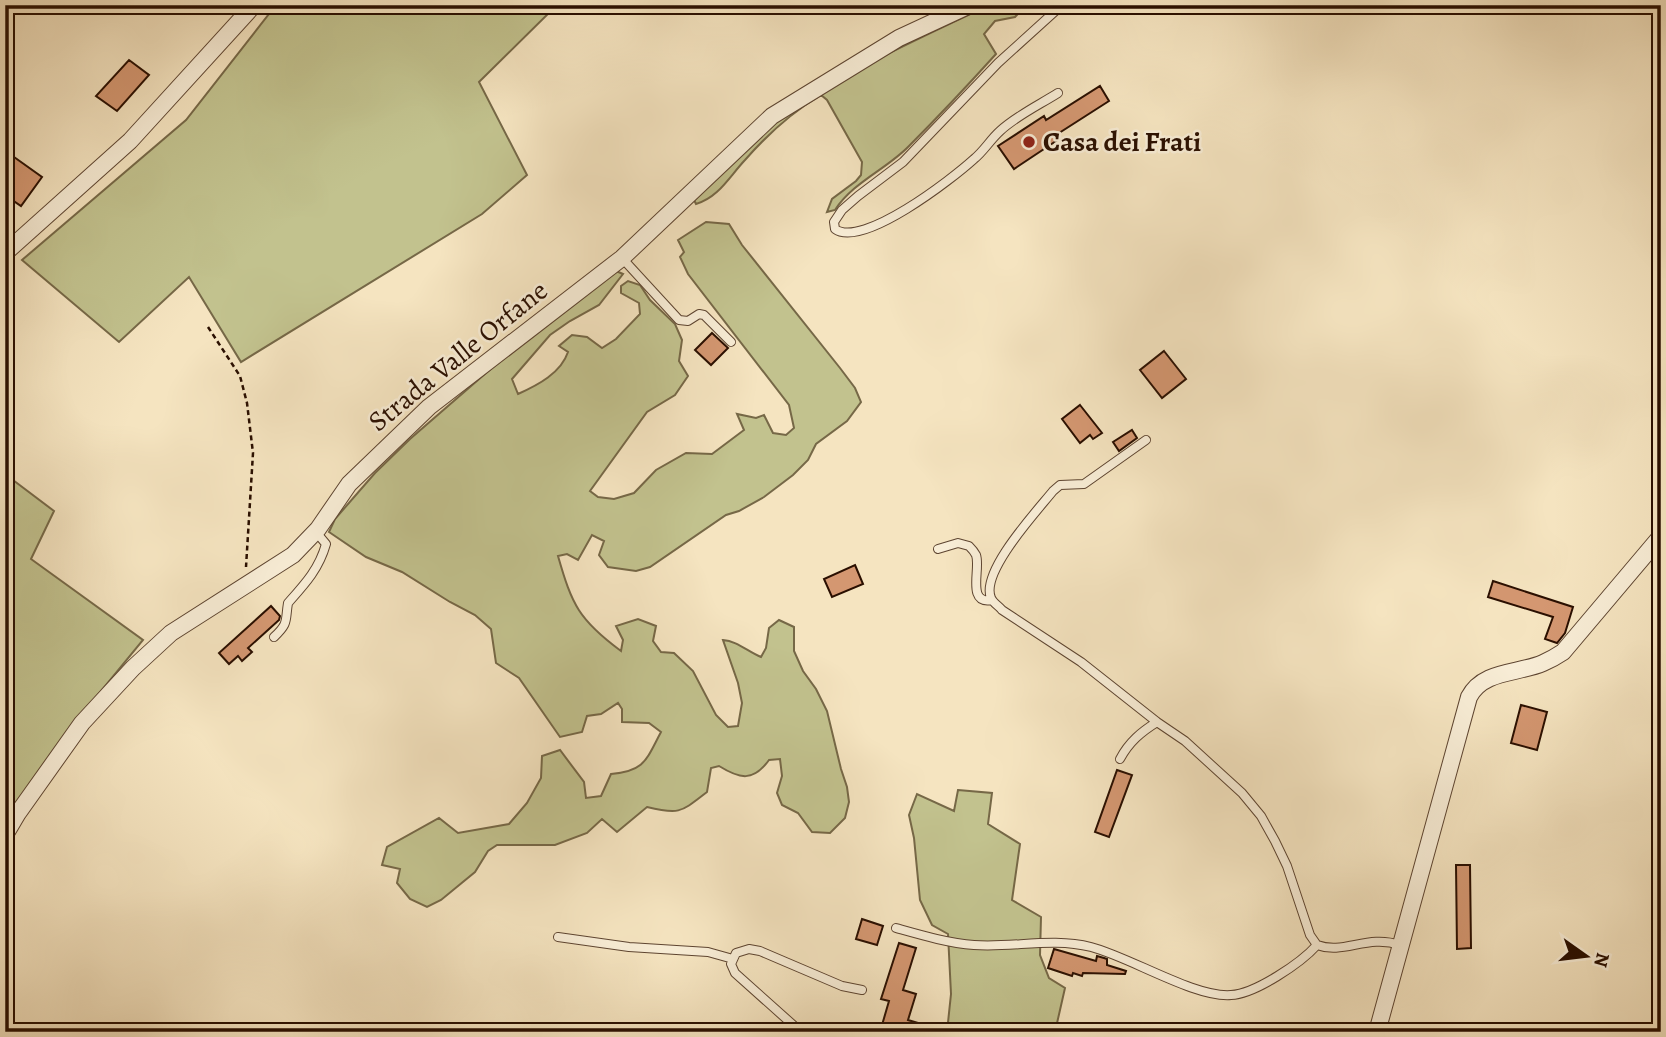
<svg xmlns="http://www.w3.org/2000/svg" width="1666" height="1037" font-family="Alegreya,serif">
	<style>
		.green { fill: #c2c28e; stroke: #766847; stroke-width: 2 }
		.building { fill: #d49771; stroke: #2a0f00; stroke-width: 2 }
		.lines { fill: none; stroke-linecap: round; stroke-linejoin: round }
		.lane-casing { stroke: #5d4430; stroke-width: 10 }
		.street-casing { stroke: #5d4430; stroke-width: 18 }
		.path { stroke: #2a0f00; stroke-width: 2.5; stroke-dasharray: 5 3.5; stroke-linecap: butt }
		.lane { stroke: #f8edd6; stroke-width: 8 }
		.street { stroke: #f8edd6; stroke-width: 16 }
		.poi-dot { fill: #8f2418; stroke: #f8edd6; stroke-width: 2.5 }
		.labels { text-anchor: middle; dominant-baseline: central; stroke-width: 5; stroke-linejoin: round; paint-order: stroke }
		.poi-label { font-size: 28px; font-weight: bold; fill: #2a0f00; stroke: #f8edd6; text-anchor: start }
		.street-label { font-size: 28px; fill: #2a0f00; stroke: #f8edd6 }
	</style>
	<rect width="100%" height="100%" fill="#f5e4c0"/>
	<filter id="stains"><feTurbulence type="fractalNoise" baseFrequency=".00286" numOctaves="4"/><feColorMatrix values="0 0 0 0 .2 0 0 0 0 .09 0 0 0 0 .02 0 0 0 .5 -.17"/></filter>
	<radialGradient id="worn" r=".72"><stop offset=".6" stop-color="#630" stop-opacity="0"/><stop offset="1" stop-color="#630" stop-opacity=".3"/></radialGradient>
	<path class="green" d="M276,5h281l-78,77 48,93 -45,39 -241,148 -52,-85 -70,65 -97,-82 164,-140z
		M989,5h37l-11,12 -20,4 -11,13 12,20c-28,31 -57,62 -87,92 -22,23 -56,36 -74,64l-8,2 5,-13 24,-18 5,-6 1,-13 -35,-62 -6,-5c-27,16 -55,41 -76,65 -16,17 -26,37 -49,44l-2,-4c32,-31 63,-65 99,-91 60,-42 130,-72 196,-104z
		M706,222l23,2 13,21 98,123 15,20 6,14 -14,19 -31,23 -8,16 -15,15 -29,22 -25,14 -13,4 -76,52 -14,4 -28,-4 -9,-12 5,-14 -12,-6 -14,25 -11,-6 -9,2c14,49 21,64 63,95l2,-11 -7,-14 22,-7 18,7 -3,15 8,11 13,1 19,18 23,44 12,12 10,-1 4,-23 -4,-20 -15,-43c14,1 24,11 38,17l5,-9 3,-20 10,-8 15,7v24l9,20 13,18 11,22 14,58 6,18 2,15 -4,16 -15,15 -18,-1 -14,-19 -16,-8 -5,-12 5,-17 -2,-17 -11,1c-16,22 -29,19 -50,6l-8,2 -4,24c-26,20 -27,23 -60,15l-30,25 -15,-13 -15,14 -32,12h-58l-9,6 -13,21 -34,28 -14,7 -17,-8 -13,-16 3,-14 -18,-4 5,-18 52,-29 19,15 51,-9 18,-21 14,-25 1,-22 18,-6 24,32 2,16 15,-2 10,-22c34,-3 35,-14 50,-42l-12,-9 -27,-1v-13l-4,-6 -17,11 -14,2 -5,16 -22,5 -41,-59 -23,-15 -5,-34 -16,-14 -25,-13 -48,-30 -36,-15 -37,-25 6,-13 40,-46 35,-34 83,-72 123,-96 7,3 -24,31 -29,16 -20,14 -38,44 6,15c20,-9 43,-21 50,-42l-9,-6 13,-11 15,2 15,11 14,-9 24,-25 -1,-11 -18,-10v-7l7,-5 12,4 10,15 25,24 7,16 -3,21 9,15 -13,19 -28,17 -57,79 8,6 16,2 20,-6 22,-23 30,-17 26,1 32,-24 -7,-16 19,4 8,-3 9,18 13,2 8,-7 -5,-23 -101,-131 -8,-17 4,-5 -6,-12z
		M5,474l49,37 -23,48 112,81 -65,79 -73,108z
		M958,790l34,3 -4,31 32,20 -8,56 29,17 -1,38 9,23 16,10 -10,44h-108l4,-38 -3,-60 -16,-9 -12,-25 -6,-62 -5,-23 8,-21 37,17z"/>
	<path class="building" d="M129,60l20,15 -32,36 -21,-15z
		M1100,86l9,15 -53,34 3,4 -45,30 -16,-23 46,-30 2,4z
		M14,157l28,20 -21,29 -16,-11v-26z
		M712,333l16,15 -17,17 -16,-15z
		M1164,351l22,28 -24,19 -22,-28z
		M1080,405l22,28 -9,6 -3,-4 -10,8 -18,-24z
		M1132,430l5,8 -18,13 -6,-9z
		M855,565l8,19 -31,13 -8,-18z
		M1493,581l80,26 -8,26 -8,10 -12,-4 8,-22 -65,-20z
		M271,606l9,10 -1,4 -31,28 4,4 -10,9 -4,-5 -9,8 -10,-11z
		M1521,705l26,7 -10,38 -26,-7z
		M1117,770l15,5 -23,62 -14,-5z
		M1456,865h14l1,83 -14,1z
		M862,919l21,7 -6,19 -21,-6z
		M899,943l17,5 -13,42 13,4 -8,26 30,9 -1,3h-57l9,-31 -8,-2z
		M1054,949l42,12 1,-5 7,2 3,1v6l19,6 -1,3 -42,-1 -1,3 -9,-3 -1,3 -24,-8z"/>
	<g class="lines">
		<defs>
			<path id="lane" d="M1058,93c-19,12 -42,23 -58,38 -10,9 -16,20 -26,28 -22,20 -112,90 -139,70l-1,-7 8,-12 16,-14 45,-34 95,-99 64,-58
				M622,258l57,62 9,1 11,-7 5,1 27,27
				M1146,440l-62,44 -24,1 -7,6c-16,20 -73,81 -62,107 2,5 8,8 11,12l79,52 76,60 28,19 57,52 19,23 14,25 12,25 23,69 7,10c27,10 50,-11 83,0
				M938,549l20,-6 11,3c3,3 5,5 7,9 5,13 -10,50 16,45
				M274,637c15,-14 11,-16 14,-34 17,-19 31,-34 38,-59l-10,-12
				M1120,759c9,-17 21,-27 37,-37
				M896,928c25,7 52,15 78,17 39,3 78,-8 117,2 39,10 104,51 140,48 24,-1 70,-32 86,-50
				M558,937l71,10 79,5 25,7
				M801,1032l-66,-59 -4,-9 5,-11 13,-4 11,2 82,35 20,4"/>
			<path id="street" d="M5,253l125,-112 124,-136
				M5,835l13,-22 64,-90 51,-55 38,-35 122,-78 25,-26 31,-45 80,-77 193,-149 150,-142 127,-78 71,-33
				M1377,1032l92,-335c14,-27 49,-23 74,-34 7,-3 14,-7 20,-11l98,-116"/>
		</defs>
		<use href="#lane" class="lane-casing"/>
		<use href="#street" class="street-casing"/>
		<path class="path" d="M208,327l32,49 7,27 6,50 -7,114"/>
		<use href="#lane" class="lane"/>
		<use href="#street" class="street"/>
	</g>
	<circle class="poi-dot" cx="1029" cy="142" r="7"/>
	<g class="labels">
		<g class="poi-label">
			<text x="1043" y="142">Casa dei Frati</text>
		</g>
		<g class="street-label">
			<text transform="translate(458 356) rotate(-39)">Strada Valle Orfane</text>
		</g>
	</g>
	<rect width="1666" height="1037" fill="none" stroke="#f5e4c0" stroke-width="28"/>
	<rect x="7" y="7" width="1652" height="1023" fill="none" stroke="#2a0f00" stroke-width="3.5"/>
	<rect x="14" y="14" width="1638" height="1009" fill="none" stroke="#2a0f00" stroke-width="2"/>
	<g transform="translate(1586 956) rotate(104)" stroke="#f8edd6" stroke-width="5" paint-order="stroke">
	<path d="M0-5L12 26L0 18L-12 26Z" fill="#2a0f00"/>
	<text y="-10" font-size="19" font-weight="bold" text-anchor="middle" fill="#2a0f00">N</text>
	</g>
	<rect width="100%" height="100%" filter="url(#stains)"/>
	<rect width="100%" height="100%" fill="url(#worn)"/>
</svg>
